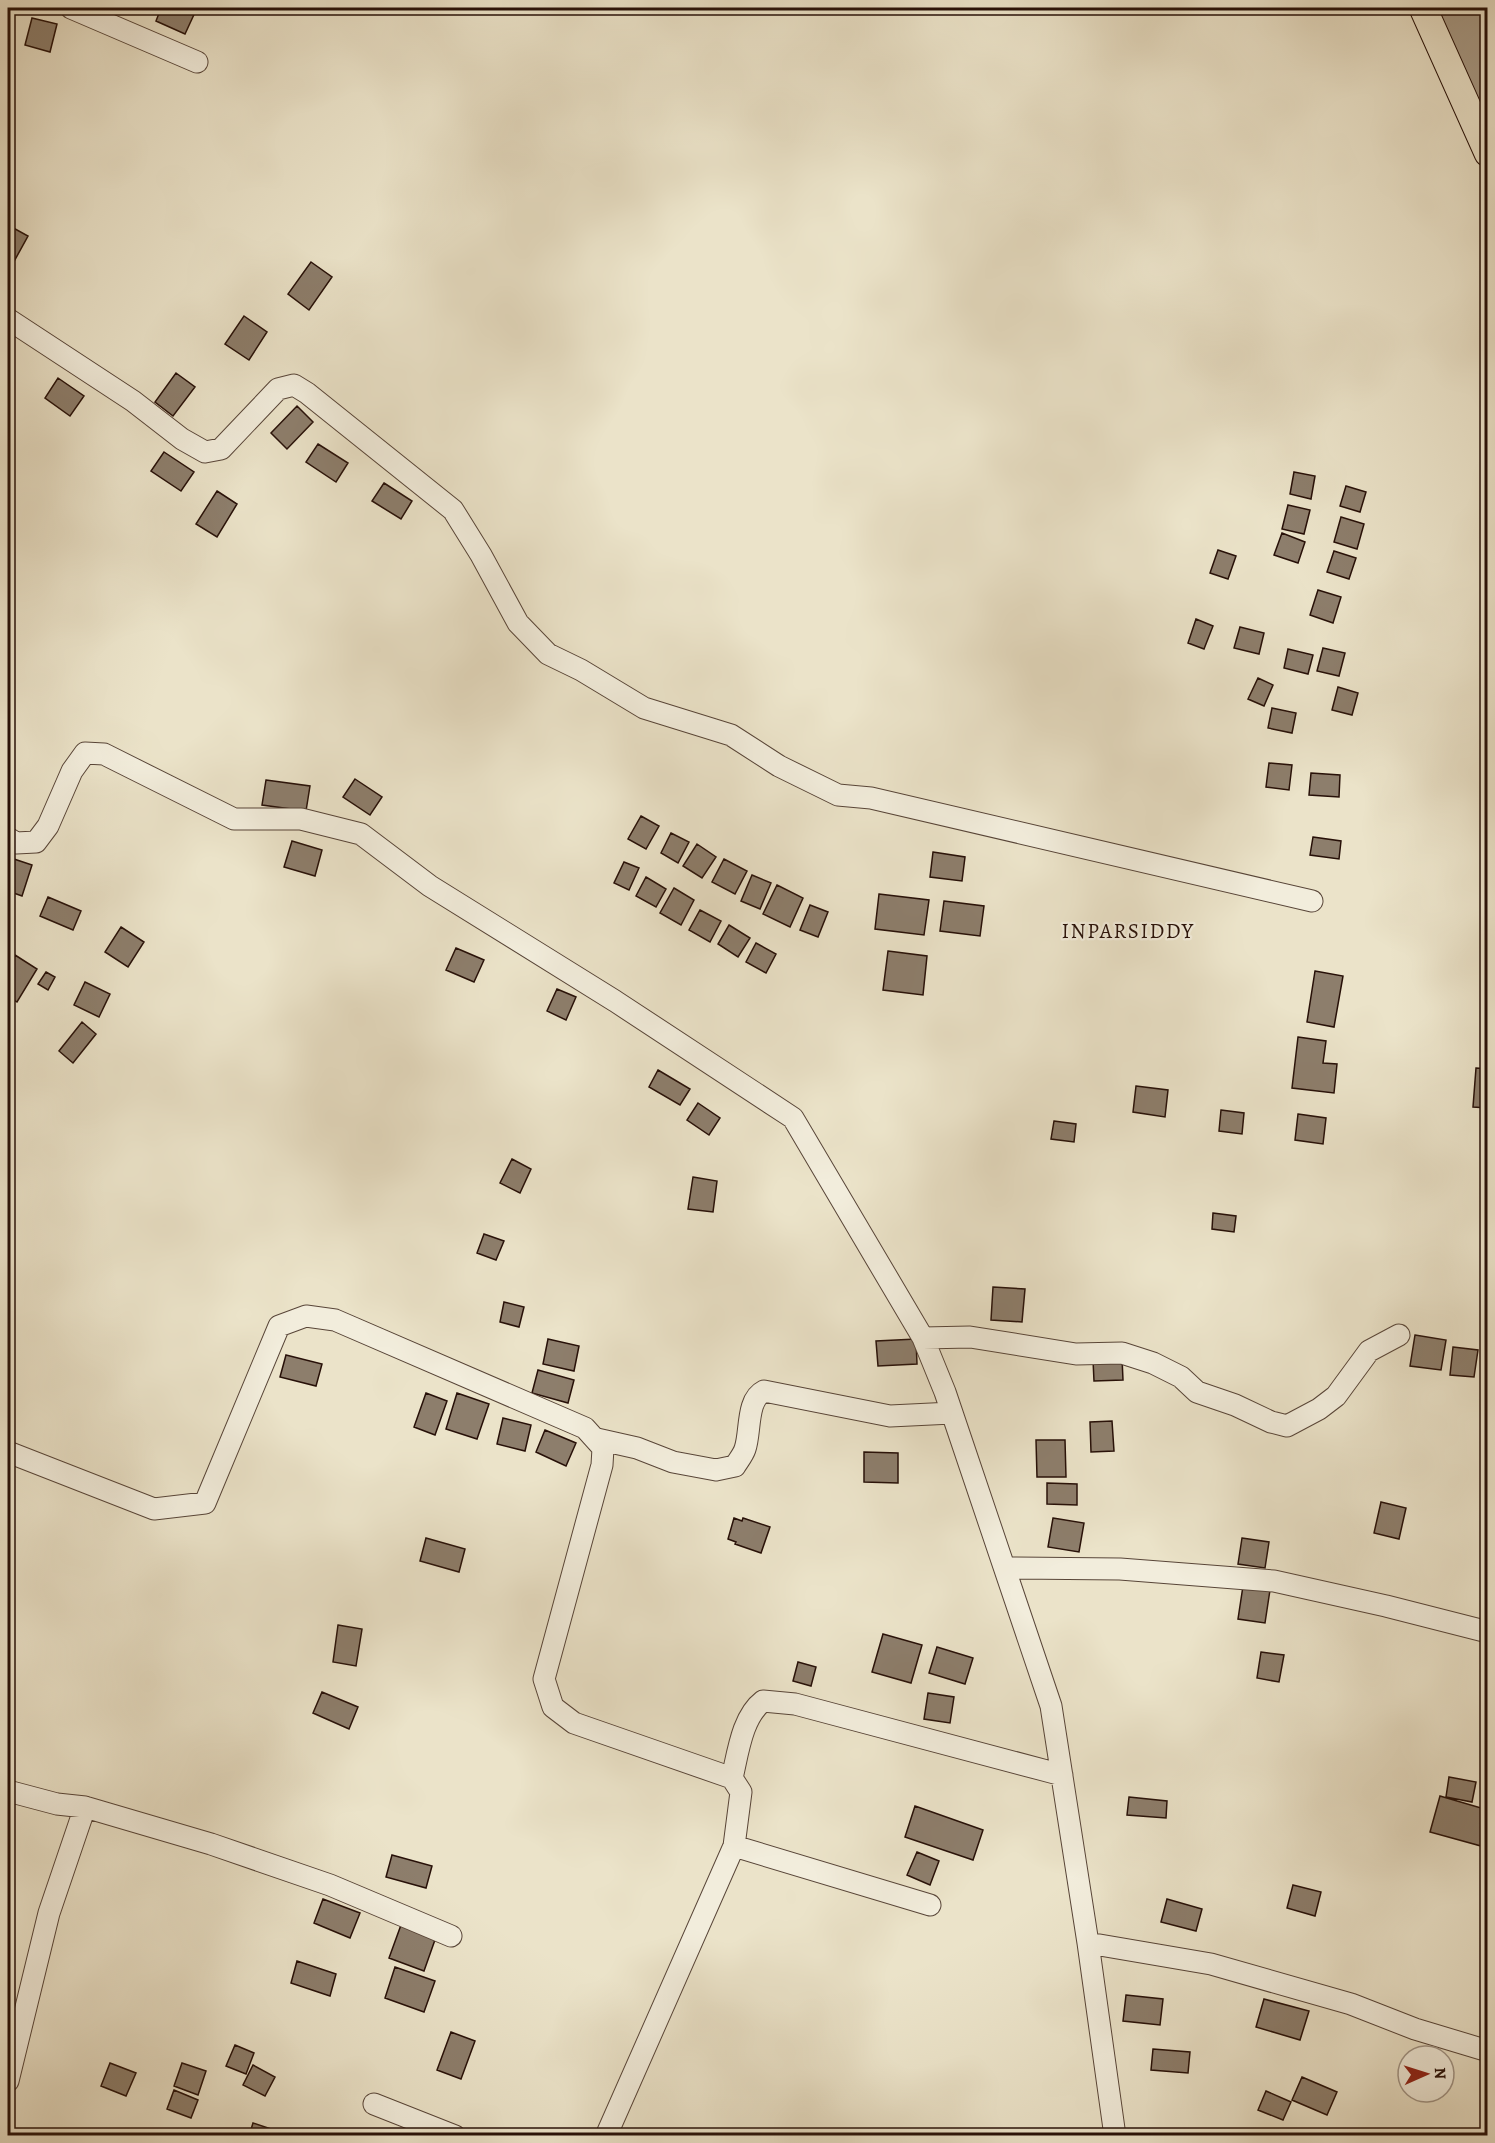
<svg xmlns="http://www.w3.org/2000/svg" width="1495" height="2143" font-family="Alegreya,serif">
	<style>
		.water { fill: #a89b87; stroke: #746354; stroke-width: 1.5 }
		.building { fill: #8d7e6c; stroke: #271008; stroke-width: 1.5 }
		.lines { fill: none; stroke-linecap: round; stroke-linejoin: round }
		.minor-casing { stroke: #584538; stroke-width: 23 }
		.major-casing { stroke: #271008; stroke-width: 29 }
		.minor { stroke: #f2eddc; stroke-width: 21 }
		.major { stroke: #ebe3c9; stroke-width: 27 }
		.labels { text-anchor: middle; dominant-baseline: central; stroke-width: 4.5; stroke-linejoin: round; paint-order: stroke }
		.quarter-label { font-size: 21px; letter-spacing: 1.5px; fill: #271008; stroke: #f2eddc }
	</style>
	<rect width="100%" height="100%" fill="#ebe3c9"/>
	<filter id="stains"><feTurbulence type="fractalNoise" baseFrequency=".00333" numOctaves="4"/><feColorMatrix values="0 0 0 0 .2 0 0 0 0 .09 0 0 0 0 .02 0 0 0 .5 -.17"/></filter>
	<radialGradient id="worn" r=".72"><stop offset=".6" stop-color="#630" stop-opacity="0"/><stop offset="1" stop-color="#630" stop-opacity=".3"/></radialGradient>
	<path class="water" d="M1431,8h56v134z"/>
	<path class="building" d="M161,8h36l-12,26 -29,-13z
		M32,18l25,6 -7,28 -25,-7z
		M8,225l20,11 -17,31 -3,-2z
		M311,262l21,15 -23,33 -21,-16z
		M244,316l23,16 -18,28 -24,-16z
		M176,373l19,14 -22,29 -18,-14z
		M58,378l26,18 -14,20 -25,-18z
		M297,406l16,16 -26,27 -16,-16z
		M318,444l30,19 -12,19 -30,-20z
		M164,452l30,20 -13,19 -30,-20z
		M1294,472l21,4 -4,23 -21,-5z
		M384,483l28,18 -11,18 -29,-18z
		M1346,486l20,6 -6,20 -20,-6z
		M217,491l20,13 -20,33 -21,-13z
		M1288,505l22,5 -6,24 -22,-5z
		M1341,517l23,7 -7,25 -23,-7z
		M1282,533l23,9 -7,21 -24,-8z
		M1218,550l18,6 -8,23 -18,-6z
		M1334,551l22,7 -7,21 -22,-7z
		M1318,590l23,7 -8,26 -23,-8z
		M1196,619l17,7 -9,23 -16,-6z
		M1240,627l24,6 -5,21 -25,-6z
		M1323,648l22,5 -6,23 -22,-5z
		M1288,649l25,6 -5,19 -24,-6z
		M1258,678l15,7 -9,21 -16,-7z
		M1338,687l20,6 -6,22 -20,-5z
		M1272,708l24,5 -4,20 -24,-5z
		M1269,763l23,2 -3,25 -23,-3z
		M1311,773l29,2 -1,22 -30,-2z
		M355,779l27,18 -12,18 -27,-18z
		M266,780l44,6 -4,25 -44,-6z
		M641,816l18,10 -13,23 -18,-10z
		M671,833l18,9 -11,21 -17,-10z
		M1313,837l28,4 -2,18 -29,-4z
		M292,841l30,9 -7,26 -31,-9z
		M697,844l19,13 -14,21 -19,-12z
		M933,852l32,5 -3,24 -32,-4z
		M8,857l24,8 -10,31 -14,-5z
		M724,859l23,12 -12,23 -23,-12z
		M624,862l15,6 -10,22 -15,-7z
		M752,875l19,8 -11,26 -19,-8z
		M646,877l20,12 -10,18 -20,-11z
		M777,885l26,13 -13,29 -27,-13z
		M674,888l20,12 -13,25 -21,-12z
		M879,894l50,6 -5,35 -49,-6z
		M48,897l33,14 -8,19 -33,-14z
		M944,901l40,5 -4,30 -40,-5z
		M810,905l18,7 -10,25 -18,-7z
		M700,910l21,11 -11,21 -21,-12z
		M729,925l21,13 -12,19 -20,-13z
		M121,927l23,15 -16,25 -23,-15z
		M756,943l20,11 -10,19 -20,-11z
		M456,948l28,12 -10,22 -28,-12z
		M888,951l39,5 -4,39 -40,-5z
		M15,955l22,14 -20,33 -9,-6v-29z
		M1315,971l28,5 -9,51 -27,-5z
		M46,972l9,5 -7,13 -10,-6z
		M85,982l25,12 -11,23 -25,-12z
		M557,989l19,8 -10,23 -19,-9z
		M82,1022l14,12 -23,29 -14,-12z
		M1298,1037l28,4 -3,22 14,1 -3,29 -42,-5z
		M1476,1068l12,1v39l-15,-1z
		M658,1070l32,19 -10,16 -31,-18z
		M1136,1086l32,4 -3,27 -32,-5z
		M698,1103l22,15 -11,17 -22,-15z
		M1221,1110l23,3 -2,21 -23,-3z
		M1298,1114l28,4 -3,26 -28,-4z
		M1054,1121l22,3 -2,18 -23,-3z
		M512,1159l19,10 -11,24 -20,-10z
		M693,1177l24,4 -4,31 -25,-3z
		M1213,1213l23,3 -2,16 -22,-3z
		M484,1234l20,7 -8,19 -19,-7z
		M993,1287l32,2 -3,33 -31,-2z
		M504,1302l20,5 -5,20 -19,-5z
		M1415,1335l31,5 -5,30 -31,-4z
		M548,1339l31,7 -5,25 -31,-7z
		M916,1339l1,25 -39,2 -2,-25z
		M1453,1347l25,3 -4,27 -24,-2z
		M286,1355l36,9 -6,22 -36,-9z
		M1122,1358l1,22 -29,1 -1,-21z
		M538,1370l36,10 -6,23 -36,-10z
		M426,1393l21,8 -12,34 -21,-8z
		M457,1393l32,11 -12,35 -31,-10z
		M503,1418l28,7 -6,26 -28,-7z
		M1112,1421l2,30 -23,1 -1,-30z
		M545,1430l31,13 -10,23 -30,-14z
		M1036,1440h29l1,37h-29z
		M864,1452l34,1v30l-34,-1z
		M1047,1483l30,1v21l-30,-1z
		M1381,1502l25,6 -7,31 -25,-6z
		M734,1518l8,3 1,-3 27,9 -9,26 -26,-9 1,-2 -8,-3z
		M1053,1518l31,5 -5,29 -31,-5z
		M426,1538l39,11 -6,23 -39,-11z
		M1242,1538l27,4 -4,26 -27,-4z
		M1243,1586l27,4 -5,33 -27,-4z
		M338,1625l24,4 -6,37 -23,-4z
		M883,1634l39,11 -11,38 -39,-11z
		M937,1647l36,11 -8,26 -36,-11z
		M1261,1652l23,3 -5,27 -22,-4z
		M798,1662l18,5 -5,19 -18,-5z
		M322,1692l36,15 -9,22 -36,-16z
		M928,1693l26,4 -4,26 -26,-4z
		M1449,1777l27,5 -4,20 -26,-5z
		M1440,1796l48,14v11l-7,25 -51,-14z
		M1129,1797l38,4 -1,17 -39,-3z
		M915,1806l68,24 -10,30 -68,-23z
		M917,1852l22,9 -9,24 -23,-10z
		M392,1855l40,11 -6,22 -40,-11z
		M1293,1885l28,7 -6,24 -28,-8z
		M323,1899l37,14 -10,25 -36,-15z
		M1167,1899l35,10 -6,22 -35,-9z
		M401,1925l35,12 -12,34 -35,-13z
		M297,1961l39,13 -6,22 -39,-13z
		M395,1967l40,14 -11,31 -39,-14z
		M1126,1995l37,4 -3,26 -37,-4z
		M1264,1999l45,12 -9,29 -44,-13z
		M451,2032l24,9 -14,38 -24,-9z
		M235,2045l19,8 -8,21 -20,-8z
		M1153,2049l37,3 -2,21 -37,-3z
		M110,2063l26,10 -10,23 -25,-10z
		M182,2063l24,8 -8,24 -24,-9z
		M253,2065l22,12 -10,19 -22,-11z
		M1302,2077l35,15 -10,23 -35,-15z
		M174,2090l24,10 -7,18 -24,-9z
		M1266,2091l25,11 -8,18 -25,-10z
		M253,2123l21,7 -2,6h-23z"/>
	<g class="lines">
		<defs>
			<path id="minor" d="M71,8l126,54
				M8,319l125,82 49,38 23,13 16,-3 57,-60 16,-4 13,8 146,117 28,45 37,68 30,31 33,16 63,38 87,27 48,31 59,29 33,3 441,103
				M8,838l8,5 20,-1 12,-16 24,-55 13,-18 19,1 130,65h67l60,15 69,52 185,115 178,117 130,220 22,54 106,314 37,237 27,193
				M923,1338l47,-1 106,17 46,-1 31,10 28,14 16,15 38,13 36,17 16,4 32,-17 17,-13 33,-45 30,-16
				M597,1439l40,9 36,14 43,8 19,-4c3,-5 8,-11 10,-17 6,-17 1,-49 19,-58l126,25 62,-3
				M8,1452l146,57 51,-6 74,-177 27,-10 29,4 250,108 18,20 -1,17 -58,214 9,28 21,16 158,55 9,14 -7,54 196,59
				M1005,1568l115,1 154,12 112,25 102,26
				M732,1778c6,-25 10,-61 31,-77l32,3 267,71
				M8,1791l49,13 28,3 126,37 119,41 121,51
				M1088,1943l123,21 140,40 64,25 73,22
				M8,2081l41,-168 36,-106
				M374,2104l81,32
				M606,2136l128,-290"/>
			<path id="major" d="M1423,8l65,145"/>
		</defs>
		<use href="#minor" class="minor-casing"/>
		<use href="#major" class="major-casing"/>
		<use href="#minor" class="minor"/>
		<use href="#major" class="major"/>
	</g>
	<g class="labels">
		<g class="quarter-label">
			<text x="1128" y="931">INPARSIDDY</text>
		</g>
	</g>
	<rect width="1495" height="2143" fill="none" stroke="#ebe3c9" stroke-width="30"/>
	<rect x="9" y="9" width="1477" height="2125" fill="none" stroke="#271008" stroke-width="3"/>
	<rect x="15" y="15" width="1465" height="2113" fill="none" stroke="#271008" stroke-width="1.5"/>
	<g transform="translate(1426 2074) rotate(87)"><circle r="28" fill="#f2eddc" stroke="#a19587" stroke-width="1.5"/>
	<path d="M0-4.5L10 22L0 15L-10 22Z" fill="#8f2418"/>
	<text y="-9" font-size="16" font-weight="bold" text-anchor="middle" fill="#271008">N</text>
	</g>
	<rect width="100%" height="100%" filter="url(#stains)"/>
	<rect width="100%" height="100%" fill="url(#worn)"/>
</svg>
